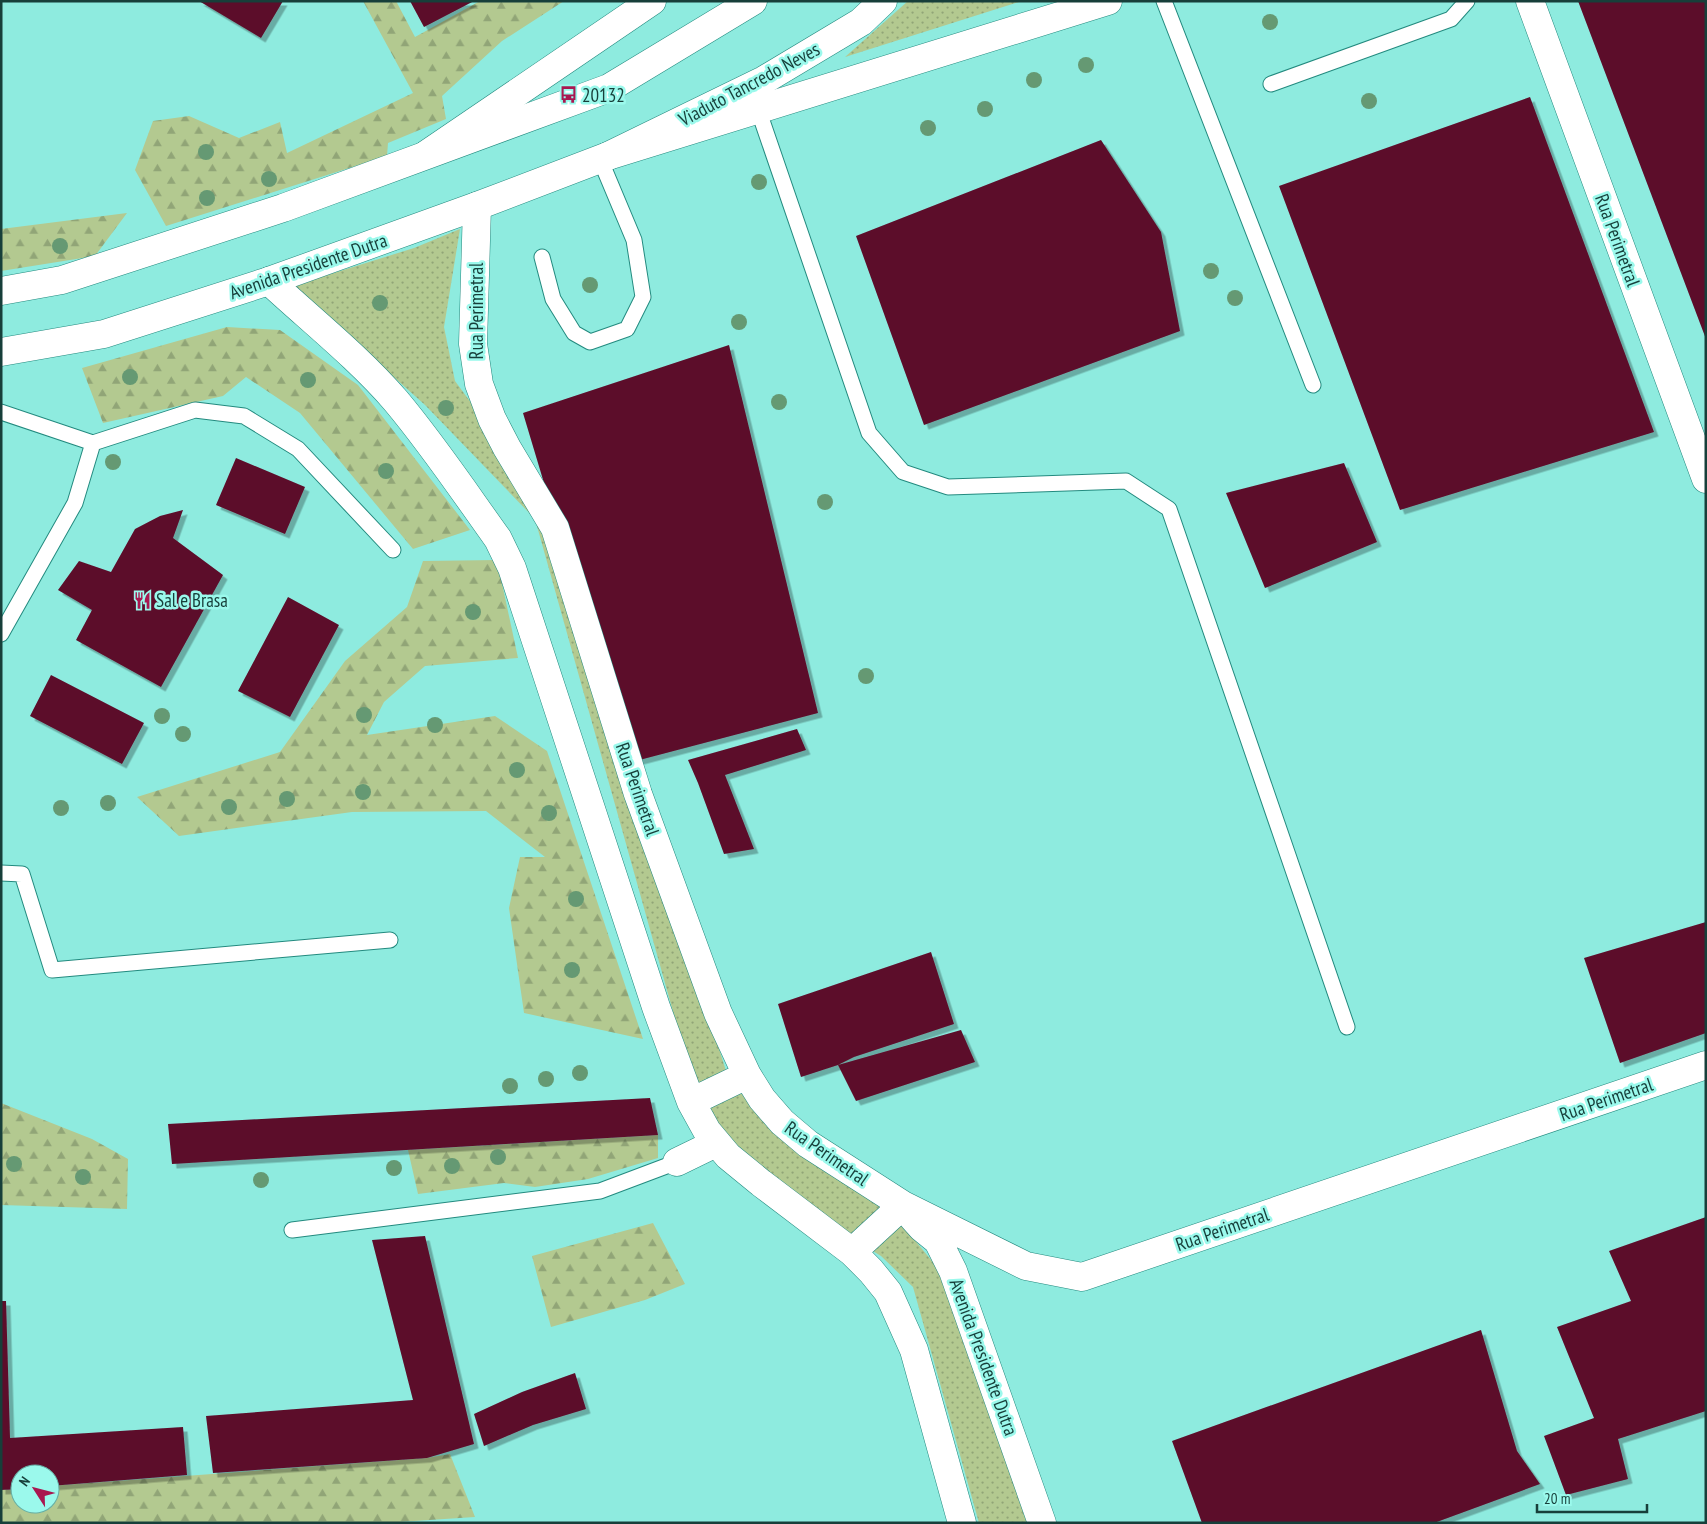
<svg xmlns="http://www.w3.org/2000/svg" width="1707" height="1524" font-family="'PT Sans Narrow',sans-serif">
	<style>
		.grass { fill: url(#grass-dots) }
		.forest { fill: url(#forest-firs) }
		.building { fill: #5c0a29; filter: url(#shadow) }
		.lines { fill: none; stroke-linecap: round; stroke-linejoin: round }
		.lane-casing { stroke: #238a7f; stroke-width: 17 }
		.street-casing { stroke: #238a7f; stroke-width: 29 }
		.primary-casing { stroke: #238a7f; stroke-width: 29 }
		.highway-casing { stroke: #238a7f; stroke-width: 29 }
		.lane { stroke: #fff; stroke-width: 15 }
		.street { stroke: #fff; stroke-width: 28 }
		.primary { stroke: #fff; stroke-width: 28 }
		.highway { stroke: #fff; stroke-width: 28 }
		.tree { fill: #659973 }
		.labels { text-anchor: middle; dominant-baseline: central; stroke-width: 5; stroke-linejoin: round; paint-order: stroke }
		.street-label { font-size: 19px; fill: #173f3a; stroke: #9bf9ec }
		.poi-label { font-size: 19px; fill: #173f3a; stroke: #9bf9ec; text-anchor: start }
	</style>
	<defs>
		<pattern id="grass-dots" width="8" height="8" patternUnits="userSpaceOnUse" patternTransform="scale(1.25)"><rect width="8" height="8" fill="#b3c990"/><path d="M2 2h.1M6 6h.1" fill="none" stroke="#91a577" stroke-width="1.8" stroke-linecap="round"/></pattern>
		<pattern id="forest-firs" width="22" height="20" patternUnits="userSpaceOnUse" patternTransform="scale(1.25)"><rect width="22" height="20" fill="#b3c990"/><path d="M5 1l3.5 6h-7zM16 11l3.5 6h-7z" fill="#91a577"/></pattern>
		<filter id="shadow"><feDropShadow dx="4.5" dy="4.5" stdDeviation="0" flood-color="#0004"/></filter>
	</defs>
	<rect width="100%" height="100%" fill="#8eebdf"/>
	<path class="grass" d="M908,1h114l-177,56z
		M460,229l-16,98 11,54 90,122 183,574 42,52 121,82 45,55 25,62 66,195h-48l-66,-236 -32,-31 -67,-41 -91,-75 -30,-57 -158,-564 -110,-114 -133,-119 122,-38z"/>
	<path class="forest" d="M363,1h33l19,36 65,-36h84l-62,40 -60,55 4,23 -58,24 -1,13 -221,70 -31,-56 18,-49 36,-5 50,22 41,-16 7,31 126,-60z
		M127,213l-32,43 -94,15v-42z
		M227,327l53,3 78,55 112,145 -57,19 -113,-136 -54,-36 -23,19 -120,27 -21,-55z
		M497,560l21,98 -93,8 -41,36 -17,33 128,-19 52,35 96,288 -119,-26 -15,-105 11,-51h25l-59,-46 -134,1 -173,24 -42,-39 143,-45 65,-91 62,-54 16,-46z
		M1,1103l91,36 36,20 -1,50 -126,-4z
		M658,1135v23l-70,21 -53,8 -31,-4 -86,11 -10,-44z
		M653,1223l32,61 -40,16 -94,27 -19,-71z
		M450,1454l25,63 -91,6h-383v-33l19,-1v15h30v-18l377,-28z"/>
	<path class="building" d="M199,1h84l-22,37z
		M410,1h64l-50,26z
		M1578,1h128v338z
		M1530,97l124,335 -254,78 -121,-324z
		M1101,140l60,92 19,99 -256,94 -68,-189z
		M729,345l89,368 -190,50 -105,-350z
		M236,458l69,29 -20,47 -69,-29z
		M1344,463l33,79 -112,46 -39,-95z
		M183,510l-10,28 50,37 -62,112 -85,-47 16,-30 -34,-20 21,-29 32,11 24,-43 25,-13z
		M288,597l51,28 -49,92 -52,-26z
		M51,675l93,48 -22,41 -92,-48z
		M797,729l9,21 -81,25 29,74 -30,5 -26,-71 -10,-23z
		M1706,922v111l-86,30 -36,-105z
		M931,952l23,72 -100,33 -16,8 -37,12 -23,-73z
		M961,1030l14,32 -119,39 -18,-36z
		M650,1098l8,37 -486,29 -4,-40z
		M1706,1217v194l-88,28 10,40 -62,16 -22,-59 50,-18 -37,-91 74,-26 -22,-50z
		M425,1236l49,208 -47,14 -214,15 -7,-57 207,-16 -41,-160z
		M1,1301h5l4,137 173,-11 4,48 -137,11v-12h-30v15l-19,1z
		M1481,1330l36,121 23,33 -106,39h-232l-30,-82z
		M575,1373l11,36 -53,16 -49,21 -10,-32 48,-22z"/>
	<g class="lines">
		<defs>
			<path id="lane" d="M1164,1l149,384
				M1271,84l180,-65 16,-18
				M758,109l111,324 34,39 45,15 178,-6 43,28 178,518
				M542,257l11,42 21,34 16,9 37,-13 16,-32 -9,-57 -34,-81
				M1,412l92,31 102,-33 49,6 54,33 95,101
				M1,634l74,-131 18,-60
				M1,873l21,1 30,96 338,-30
				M292,1230l308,-39 77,-29"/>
			<path id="street" d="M1530,1l176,478
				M477,206l-4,138 6,40 13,35 15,29 48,80 83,266 80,219 29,62 15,24 20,23 26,22 95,61 123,61 56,11 624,-212
				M269,281c42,39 90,77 127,120 37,44 69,92 102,138l14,29 144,439 35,95 16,29 21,25 33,27 91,69 19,19 17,21 26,58 48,173
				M691,1102l56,-27
				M677,1162l39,-19
				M913,1218l9,10 16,13 15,30 89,252
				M852,1252l51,-47"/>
			<path id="primary" d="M1,291l61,-11 221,-72 326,-120 144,-87
				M1,352l103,-18 165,-53 208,-75 131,-50 156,-76 97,-58 22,-21"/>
			<path id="highway" d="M427,154l225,-153
				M608,156l500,-155"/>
		</defs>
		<use href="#lane" class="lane-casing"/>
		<use href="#street" class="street-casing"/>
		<use href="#primary" class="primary-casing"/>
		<use href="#highway" class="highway-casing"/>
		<use href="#lane" class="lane"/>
		<use href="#street" class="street"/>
		<use href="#primary" class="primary"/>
		<use href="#highway" class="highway"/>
	</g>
	<g class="tree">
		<circle cx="1270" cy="22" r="8"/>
		<circle cx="1086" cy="65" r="8"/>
		<circle cx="1034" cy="80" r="8"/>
		<circle cx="1369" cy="101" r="8"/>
		<circle cx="985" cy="109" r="8"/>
		<circle cx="928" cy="128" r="8"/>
		<circle cx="206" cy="152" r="8"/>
		<circle cx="269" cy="179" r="8"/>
		<circle cx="759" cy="182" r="8"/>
		<circle cx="207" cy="198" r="8"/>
		<circle cx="60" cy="246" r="8"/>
		<circle cx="1211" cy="271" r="8"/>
		<circle cx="590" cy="285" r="8"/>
		<circle cx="1235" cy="298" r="8"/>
		<circle cx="380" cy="303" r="8"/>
		<circle cx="739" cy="322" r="8"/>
		<circle cx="130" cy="377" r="8"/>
		<circle cx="308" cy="380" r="8"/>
		<circle cx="779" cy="402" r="8"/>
		<circle cx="446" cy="408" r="8"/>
		<circle cx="113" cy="462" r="8"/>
		<circle cx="386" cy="471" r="8"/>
		<circle cx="825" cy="502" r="8"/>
		<circle cx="473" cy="612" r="8"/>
		<circle cx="866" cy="676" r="8"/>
		<circle cx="364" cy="715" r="8"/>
		<circle cx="162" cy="716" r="8"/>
		<circle cx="435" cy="725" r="8"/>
		<circle cx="183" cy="734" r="8"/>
		<circle cx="517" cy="770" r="8"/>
		<circle cx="363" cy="792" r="8"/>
		<circle cx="287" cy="799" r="8"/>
		<circle cx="108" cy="803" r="8"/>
		<circle cx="229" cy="807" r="8"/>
		<circle cx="61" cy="808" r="8"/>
		<circle cx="549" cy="813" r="8"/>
		<circle cx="576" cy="899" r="8"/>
		<circle cx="572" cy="970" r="8"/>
		<circle cx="580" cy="1073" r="8"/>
		<circle cx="546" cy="1079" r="8"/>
		<circle cx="510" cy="1086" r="8"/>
		<circle cx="498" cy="1157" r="8"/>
		<circle cx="14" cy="1164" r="8"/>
		<circle cx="452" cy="1166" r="8"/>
		<circle cx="394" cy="1168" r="8"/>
		<circle cx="83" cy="1177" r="8"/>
		<circle cx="261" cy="1180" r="8"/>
	</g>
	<defs>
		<symbol id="bus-bare" viewBox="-9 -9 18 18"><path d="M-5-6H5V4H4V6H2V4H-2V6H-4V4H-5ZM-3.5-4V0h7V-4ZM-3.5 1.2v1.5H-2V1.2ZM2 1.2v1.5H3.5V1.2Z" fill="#a91750" stroke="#9bf9ec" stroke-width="2.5" paint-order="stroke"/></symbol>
		<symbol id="restaurant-bare" viewBox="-9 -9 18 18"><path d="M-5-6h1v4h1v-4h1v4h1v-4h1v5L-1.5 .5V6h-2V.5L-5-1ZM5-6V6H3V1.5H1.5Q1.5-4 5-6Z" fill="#a91750" stroke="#9bf9ec" stroke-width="2.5" paint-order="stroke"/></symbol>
	</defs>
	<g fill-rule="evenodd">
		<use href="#bus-bare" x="556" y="82" width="25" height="25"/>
		<use href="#restaurant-bare" x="130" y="588" width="25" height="25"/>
	</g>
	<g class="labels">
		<g class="street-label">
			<text transform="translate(749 84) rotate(-28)">Viaduto Tancredo Neves</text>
			<text transform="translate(1618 240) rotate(70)">Rua Perimetral</text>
			<text transform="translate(308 266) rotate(-19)">Avenida Presidente Dutra</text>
			<text transform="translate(476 311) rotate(-90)">Rua Perimetral</text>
			<text transform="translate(638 789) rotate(71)">Rua Perimetral</text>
			<text transform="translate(1606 1099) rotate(-19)">Rua Perimetral</text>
			<text transform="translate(827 1153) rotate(35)">Rua Perimetral</text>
			<text transform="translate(1222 1229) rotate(-19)">Rua Perimetral</text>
			<text transform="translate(984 1357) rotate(70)">Avenida Presidente Dutra</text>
		</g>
		<g class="poi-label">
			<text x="582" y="95">20132</text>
			<text x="156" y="600">Sal e Brasa</text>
		</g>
	</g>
	<rect width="1707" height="1524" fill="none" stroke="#173f3a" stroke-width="5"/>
	<g transform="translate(35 1489) rotate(306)"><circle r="24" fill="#9bf9ec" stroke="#66afa5"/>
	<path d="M0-4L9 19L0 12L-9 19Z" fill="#a91750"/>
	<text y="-8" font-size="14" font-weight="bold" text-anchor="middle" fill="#173f3a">N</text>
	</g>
	<path d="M1537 1504v8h110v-8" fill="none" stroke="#173f3a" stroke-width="2.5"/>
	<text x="1544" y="1504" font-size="15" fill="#173f3a" stroke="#9bf9ec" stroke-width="4" paint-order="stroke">20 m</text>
</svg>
